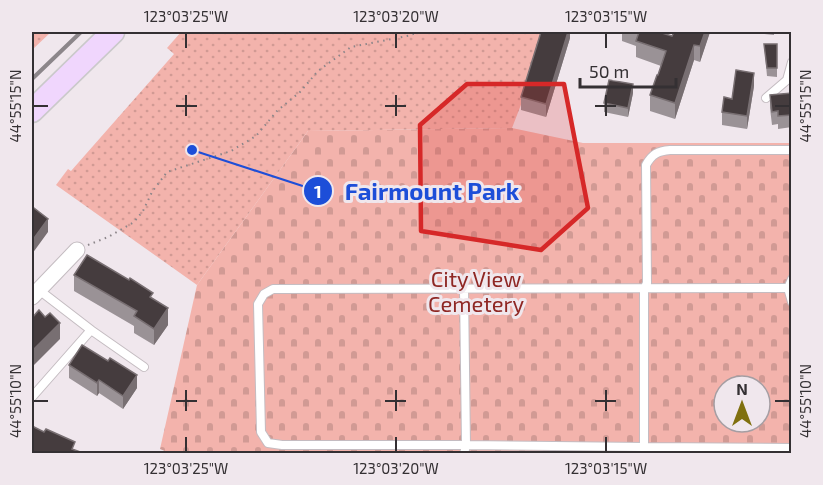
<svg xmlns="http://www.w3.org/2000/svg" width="823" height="485" font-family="'Exo 2',sans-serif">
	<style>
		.cemetery { fill: url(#cemetery-stones); fill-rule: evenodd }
		.park { fill: url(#park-dots) }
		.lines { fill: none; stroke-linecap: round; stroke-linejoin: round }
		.service-casing { stroke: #c4bcc1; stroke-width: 10 }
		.minor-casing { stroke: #c4bcc1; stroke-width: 17 }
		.primary-casing { stroke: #cac9ca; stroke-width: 25 }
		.path { stroke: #8b8589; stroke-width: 2; stroke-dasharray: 1.5 4.5; stroke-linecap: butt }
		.service { stroke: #fff; stroke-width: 8 }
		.minor { stroke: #fff; stroke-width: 15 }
		.primary { stroke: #f0d6fd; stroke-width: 22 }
		.rail { stroke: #8c868a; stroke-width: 4 }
		.wall { fill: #9a9296 }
		.shaded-wall { fill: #786f72 }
		.building { fill: #453c3e; stroke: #786f72; stroke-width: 1.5 }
		.marked { fill: #d62828; fill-opacity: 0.2; stroke: #d62828; stroke-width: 4.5; stroke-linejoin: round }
		.ticks { fill: none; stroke: #343033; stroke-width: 2 }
		.labels { text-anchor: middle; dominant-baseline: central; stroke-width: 6; stroke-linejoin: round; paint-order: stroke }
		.park-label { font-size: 22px; fill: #8f2724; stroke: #f0e7ed }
		.leader { fill: none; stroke: #1d4ed8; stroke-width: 2 }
		.callout-dot { fill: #1d4ed8; stroke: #f0e7ed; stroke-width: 2 }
		.mark-label { font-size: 18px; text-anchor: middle; font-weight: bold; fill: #fff }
		.callout-label { font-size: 24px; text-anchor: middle; font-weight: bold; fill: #1d4ed8; stroke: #f0e7ed; stroke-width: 6; stroke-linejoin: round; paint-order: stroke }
		.neatline { fill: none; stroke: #343033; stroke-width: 2 }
		.ticks-label { font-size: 15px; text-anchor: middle; fill: #343033 }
	</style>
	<defs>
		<pattern id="cemetery-stones" width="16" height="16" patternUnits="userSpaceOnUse" patternTransform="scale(1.5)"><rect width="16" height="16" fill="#f3b3ac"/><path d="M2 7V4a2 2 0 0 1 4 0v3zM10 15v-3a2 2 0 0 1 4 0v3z" fill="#d19a94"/></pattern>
		<pattern id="park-dots" width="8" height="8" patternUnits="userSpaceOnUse" patternTransform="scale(1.5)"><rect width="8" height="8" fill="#f3b3ac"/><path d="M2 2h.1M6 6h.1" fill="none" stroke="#d19a94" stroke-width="1.8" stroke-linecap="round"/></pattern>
	</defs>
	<rect width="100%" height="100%" fill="#f0e7ed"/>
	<path class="cemetery" d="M512,128l71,15h208v310l-619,1 -12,-5 37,-164 111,-154zM724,386h36v36h-36z"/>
	<path class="park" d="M32,32h19l-19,18z
		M181,32h368l-37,96 -204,3 -111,154 -141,-100 12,-16 3,2 103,-117 -7,-6z"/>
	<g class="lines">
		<defs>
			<path id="service" d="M766,98l21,-18 5,-18
				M792,150h-122c-12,1 -18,4 -24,15l1,118 -3,6v158l148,1
				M792,279l-4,9 4,14
				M91,330l53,37
				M32,397l59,-67 -52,-40
				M464,454l2,-9 -2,-155
				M644,454v-7l-178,-2h-184l-14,-2 -7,-11 -3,-128 6,-10 9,-5 515,-1"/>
			<path id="minor" d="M32,297l45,-47"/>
			<path id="primary" d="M32,111l81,-79"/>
		</defs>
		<use href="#service" class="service-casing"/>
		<use href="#minor" class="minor-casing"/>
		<use href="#primary" class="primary-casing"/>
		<path class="path" d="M88,245l20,-8 26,-15 9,-11 9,-19 15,-20 64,-21 25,-15 21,-25 23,-19 18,-21 33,-24 56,-11 13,-4"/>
		<use href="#service" class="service"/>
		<use href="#minor" class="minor"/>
		<use href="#primary" class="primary"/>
		<path class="rail" d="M32,79l49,-47"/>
	</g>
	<path class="wall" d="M570,32v6l-24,79 -25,-7v-13z
		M622,32h37l13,4 2,-4h36l-10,30 -6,-2 -19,59 -25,-8v-16l11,-29 -25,-9v-11l-14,-5z
		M756,32h18v3l-18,-2z
		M764,44h13v33l-10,-1z
		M754,86l-7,43 -25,-4v-13z
		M633,93l-5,24 -24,-5v-9z
		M792,93v34l-14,2v-5l-6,1 -2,-17v-13z
		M74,275l79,24 15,26 -14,20 -20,-12v-7l-60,-35z
		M69,365l68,23 -14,21 -24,-16 -2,3 -28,-18z"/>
	<path class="shaded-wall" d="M568,32h2v6l-24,79v-13z
		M705,32h5l-10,30v-16z
		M694,45v15l-19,59v-16z
		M754,73v13l-7,43v-13z
		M633,84v9l-5,24v-9z
		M48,219v13l-16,22v-13z
		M168,308v17l-14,20v-16z
		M60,323v16l-28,28v-16z
		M137,375v13l-14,21v-13z
		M99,380v13l-2,3v-13z"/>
	<path class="building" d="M541,32h27l-22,72 -25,-7z
		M639,32h20l13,4 2,-4h31l-5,14 -6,-1 -19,58 -25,-8 7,-20h1l8,-24 -30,-10z
		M764,44h13v24h-10z
		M736,70l18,3 -7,43 -25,-4 2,-15 8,2z
		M609,80l24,4 -5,24 -24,-5z
		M792,93v22l-14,1v-5l-6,1 -2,-17z
		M34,208l14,11 -16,22v-30z
		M87,255l42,25 1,-2 23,15 -3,4 18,11 -14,21 -20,-13 3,-5 -63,-36z
		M39,310l6,7 5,-4 10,10 -28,28v-33z
		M82,345l26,16 2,-3 27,17 -14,21 -24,-16 -2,3 -28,-18z
		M32,426l12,6 2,-3 29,13 -3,7 11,4h-46l-5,-2z"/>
	<path class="marked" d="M467,84h97l24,124 -47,42 -120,-19 -1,-106z"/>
	<path class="ticks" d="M186,33v15M396,33v15M606,33v15M186,95v21M396,95v21M606,95v21M33,106h15M176,106h21M385,106h21M595,106h21M775,106h15M186,390v21M396,390v21M606,390v21M33,401h15M176,401h21M385,401h21M595,401h21M775,401h15M186,437v15M396,437v15M606,437v15"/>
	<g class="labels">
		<g class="park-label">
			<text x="476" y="278">City View<tspan x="476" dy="25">Cemetery</tspan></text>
		</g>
	</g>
	<path class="leader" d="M192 150L318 191"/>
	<g class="callout-dot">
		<circle cx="192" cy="150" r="6"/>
		<circle cx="318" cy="191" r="15"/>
	</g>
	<g class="mark-label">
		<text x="318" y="198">1</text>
	</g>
	<g class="callout-label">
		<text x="432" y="200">Fairmount Park</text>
	</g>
	<rect width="823" height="485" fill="none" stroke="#f0e7ed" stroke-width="66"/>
	<g transform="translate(742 404)"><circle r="28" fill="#f0e7ed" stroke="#a59ea3" stroke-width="1.5"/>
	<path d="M0-4.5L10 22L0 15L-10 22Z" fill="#80700f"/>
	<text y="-9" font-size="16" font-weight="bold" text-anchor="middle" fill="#343033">N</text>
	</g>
	<path d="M580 78v9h96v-9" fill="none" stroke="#343033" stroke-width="3"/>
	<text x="589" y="78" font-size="18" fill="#343033" stroke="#f0e7ed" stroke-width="4.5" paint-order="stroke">50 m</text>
	<rect x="33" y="33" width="757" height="419" class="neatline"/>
	<g class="ticks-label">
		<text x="186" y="22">123°03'25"W</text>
		<text x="396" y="22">123°03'20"W</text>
		<text x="606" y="22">123°03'15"W</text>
		<text transform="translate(16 106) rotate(-90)" y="5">44°55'15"N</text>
		<text transform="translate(806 106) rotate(-90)" y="5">44°55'15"N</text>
		<text transform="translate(16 401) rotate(-90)" y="5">44°55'10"N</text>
		<text transform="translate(806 401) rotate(-90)" y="5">44°55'10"N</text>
		<text x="186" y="474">123°03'25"W</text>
		<text x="396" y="474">123°03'20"W</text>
		<text x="606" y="474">123°03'15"W</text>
	</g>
</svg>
